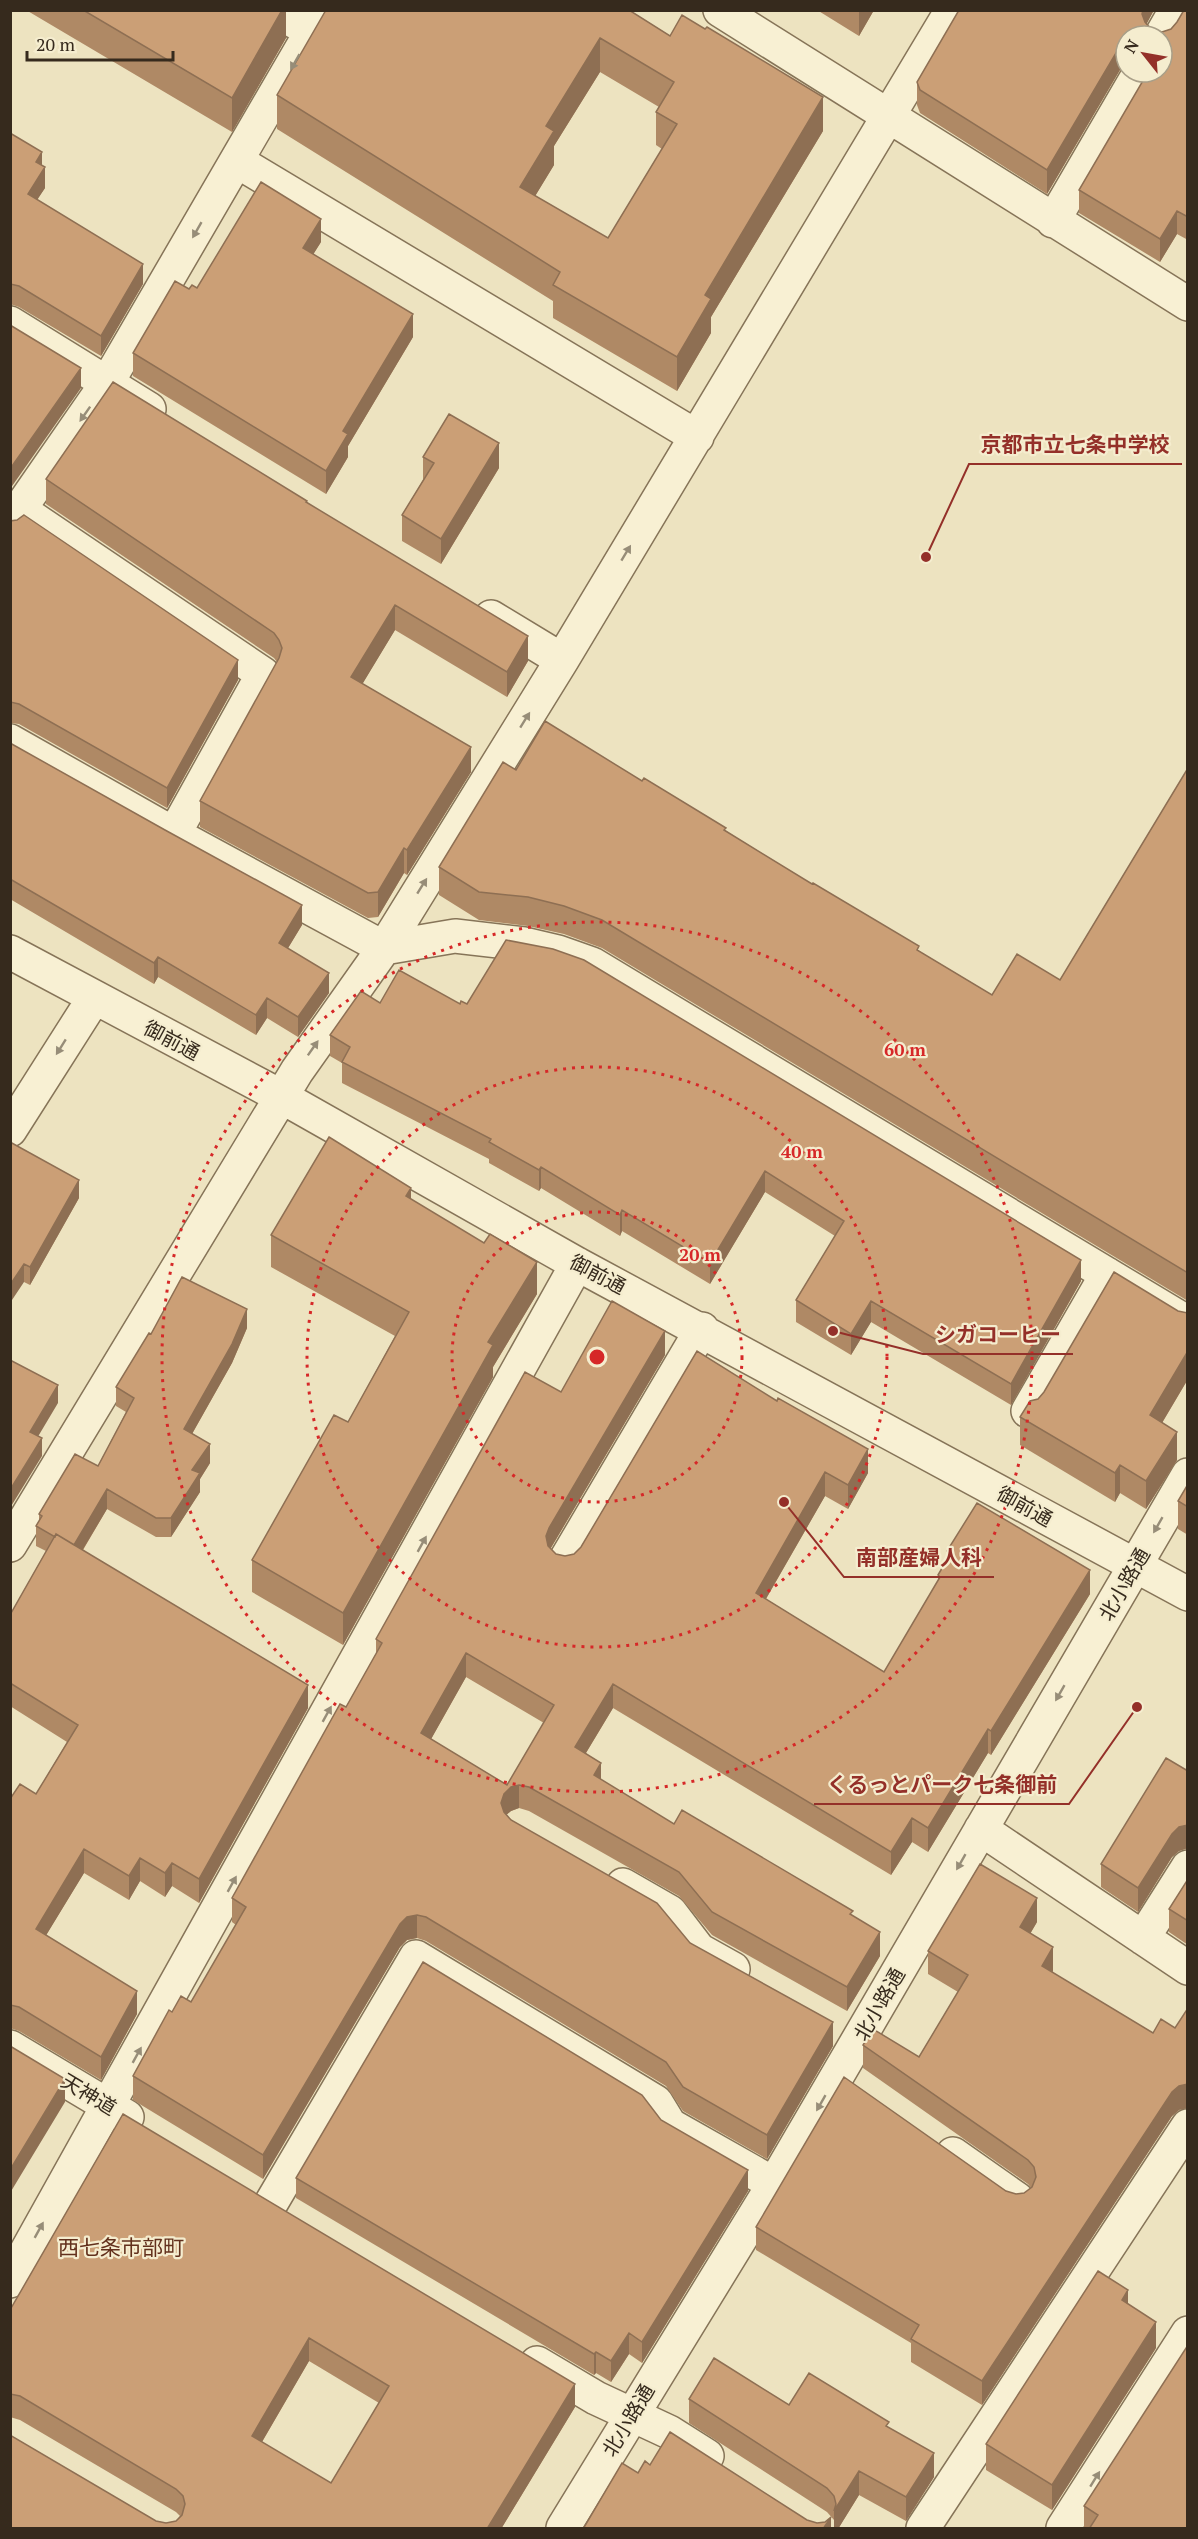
<svg xmlns="http://www.w3.org/2000/svg" width="1198" height="2539" font-family="'PT Serif','Noto Sans JP',serif">
	<style>
		.lines { fill: none; stroke-linecap: round; stroke-linejoin: round }
		.minor-casing { stroke: #867458; stroke-width: 36 }
		.minor { stroke: #f8f0d3; stroke-width: 33 }
		.wall { fill: #af8965; fill-rule: evenodd }
		.shaded-wall { fill: #8e6f53 }
		.building { fill: #cb9f76; stroke: #8e6f53; stroke-width: 1.5; fill-rule: evenodd }
		.oneway { fill: #978d78 }
		.ring { fill: none; stroke: #d62828; stroke-width: 3; stroke-dasharray: 3 6 }
		.labels { text-anchor: middle; dominant-baseline: central; stroke-width: 4.5; stroke-linejoin: round; paint-order: stroke }
		.street-label { font-size: 20px; fill: #362a1d; stroke: #f5edcf }
		.neighbourhood-label { font-size: 21px; fill: #62301c; stroke: #f5edcf }
		.centre { fill: #d62828; stroke: #f5edcf; stroke-width: 3 }
		.ring-label { font-size: 18px; text-anchor: middle; font-weight: bold; fill: #d62828; stroke: #f5edcf; stroke-width: 4.5; stroke-linejoin: round; paint-order: stroke }
		.leader { fill: none; stroke: #943029; stroke-width: 2 }
		.callout-dot { fill: #943029; stroke: #f5edcf; stroke-width: 2 }
		.callout-label { font-size: 21px; text-anchor: middle; font-weight: bold; fill: #943029; stroke: #f5edcf; stroke-width: 4.5; stroke-linejoin: round; paint-order: stroke }
	</style>
	<rect width="100%" height="100%" fill="#ede3c0"/>
	<g class="lines">
		<defs>
			<path id="minor" d="M274,10l39,22
				M720,10l468,294
				M1161,36l15,-26
				M237,161l460,276
				M1053,221l87,-149
				M10,323l139,86
				M19,509l244,165 -89,160
				M10,523l97,-140 217,-373
				M491,617l71,43
				M10,741l164,93 210,114 71,-12 69,8 34,8 34,12 596,359
				M10,952l272,145 295,167 611,330
				M10,1130l84,-132
				M1028,1411l79,-137
				M10,1545l287,-474 87,-123 178,-288 390,-650
				M565,1561l137,-232
				M981,1829l207,139
				M623,1885l47,27 29,38 34,19
				M1143,1938l45,-71
				M10,2047l117,70
				M953,2154l64,45
				M270,2205l146,-248 240,145 14,23 104,59
				M10,2281l567,-1017
				M537,2363l59,35 73,34 38,24
				M563,2528l211,-344 414,-709
				M923,2528l265,-402
				M1063,2528l125,-195"/>
		</defs>
		<use href="#minor" class="minor-casing"/>
		<use href="#minor" class="minor"/>
	</g>
	<path class="wall" d="M26,10h260v28l-54,94z
		M629,10l194,121 -112,186v16l-34,58 -124,-73v-17l-276,-172v-34zM600,72l59,35 -3,5v33l6,4 -54,89 -73,-42 19,-31v-19z
		M817,10h57l-15,26z
		M1154,10l-8,14 5,5 11,3 9,-3 17,-19v230l-11,-6 -17,28 -81,-49v-23l83,-118v-36h-36v24l-2,3 -77,131 -127,-81 -3,-8v-23z
		M10,133l32,33 3,22 -8,11 106,85 -42,72 -82,-49 -9,-3z
		M321,242l-8,12 100,83 -65,109v11l-22,37 -193,-118v-23l64,-65z
		M423,457l76,11 -58,96 -39,-23v-26l21,-35z
		M46,479l261,24 221,158 -21,36 -112,-67 -33,54 109,88 -64,103 -3,-2 -26,44 -10,1 -168,-91v-26l77,-139 -3,-4 -228,-154z
		M10,521l228,159 -71,128 -148,-84 -9,-1z
		M10,743l292,182 -14,23 41,45 -31,44 -31,-19 -11,17 -98,-58 -4,7 -144,-85z
		M1188,768v533l-586,-353 -38,-14 -36,-8 -49,-6 -40,-25v-28l77,-97 126,11 84,50 193,120 73,44 68,-15z
		M380,1003l80,1 621,277 -70,124 -140,-83 -20,33 -55,-33v-22l39,-64 -70,-44 -55,92 -88,-53 -2,5 -79,-48 -2,3 -50,-28v-4l-147,-76v-20l-12,-7v-21z
		M10,1142l69,56 -49,87 -6,-3z
		M411,1199l126,95 -44,73v10l-150,268 -91,-53v-32l96,-138 47,-86 -124,-69v-32z
		M1178,1311l10,2v66l-26,44 15,37 -31,49 -26,-16 -5,9 -95,-57v-28l18,-18z
		M247,1328l-15,35 -40,71 18,29 -10,16v13l-29,45h-15l-49,-28 -24,41 225,158 -109,195 -27,-17 -7,11 -25,-16 -11,19 -45,-27 -38,62 91,79 -36,66 -82,-49 -9,-3v-229l26,-5 31,-52 -57,-36v-91l36,-64 -10,-5v-20l3,-4v-8l59,-48 28,-54 -10,-6v-19l35,-53z
		M697,1351l171,122 -20,36 -23,-13 -59,103 118,73 54,-90v-7l9,-16v-8l143,43 -99,161 -3,-2 -60,99 -16,-10 -21,33 -278,-167 -27,45 15,27 73,44 179,92 27,40 -33,55 -135,-76 -33,-39 -150,-85 -10,-3 -8,3 -5,4 5,5 179,123 143,103 -66,113 -84,-48 -17,-25 -240,-145 -9,-3 -10,2 -7,7 -137,232 -130,-79v-24l39,-64 19,-10 45,-77 -4,-3v-24l114,-191 30,-53v-15l185,-247 104,-37 -114,193 5,6 9,2 9,-2 7,-7zM466,1677l78,46 -37,62 -76,-46z
		M1188,1484v51l-10,-6v-28z
		M1188,1771v77l-9,3 -7,6 -34,55 -37,-25v-23z
		M1188,1879v66l-19,-13v-23z
		M1037,1922l-7,12 23,37 -1,1 101,61 22,-5 4,82 -7,6 -190,289 -71,-43v-19l-155,-93v-23l250,-36 10,3 8,-1 7,-5 -3,-4 -165,-116v-23l56,12 39,-65 -30,-18v-23z
		M123,2114l452,293 -74,122h-491l146,-8 10,2 10,-2 4,-5 -4,-4 -156,-92 -10,-3v-107zM309,2361l70,42 -48,80 -69,-41z
		M661,2120l87,71 -106,172 -13,-9 -18,28 -15,-9 -2,2 -298,-177v-20z
		M1188,2137v26h-2v-24z
		M1156,2348l-104,162 -66,-40v-26z
		M689,2399l100,6 100,23 45,49 -28,44 -47,-26 -21,34h-4v-9l-7,-8 -138,-89z
		M1084,2506l104,23h-104z"/>
	<path class="shaded-wall" d="M282,10h4v28l-54,94v-34z
		M859,10h15l-15,26z
		M1143,10h11l-9,17 -3,-13z
		M1140,30v6h-13l3,-3z
		M1126,37v23l-2,3 -77,131v-24l77,-130z
		M600,38v34l-46,74v19l-34,56v-34l26,-61z
		M823,97v34l-112,186v16l-34,58v-34l28,-62z
		M42,152v20l3,-5v21l-17,26v-20l8,-32z
		M1177,211v23l-17,28v-23z
		M321,219v23l-18,29v-23z
		M143,264v20l-42,72v-20z
		M413,314v23l-65,109v11l-22,37v-23l17,-40z
		M81,368v20l-71,101v-20z
		M499,443v25l-58,96v-25z
		M395,605v25l-44,73v-26z
		M528,636v25l-21,36v-25z
		M238,660v20l-71,128v-20z
		M471,747v25l-64,103v-25z
		M404,848v25l-26,44v-25z
		M302,905v20l-23,38v-20z
		M158,957v20l-4,7v-21z
		M329,973v20l-31,44v-20z
		M267,998v20l-11,17v-20z
		M541,1167v21l-2,3v-21z
		M765,1171v21l-55,92v-21z
		M79,1180v18l-49,87v-18z
		M411,1188v32l-5,-24z
		M622,1210v21l-2,5v-21z
		M1081,1260v21l-70,124v-21z
		M537,1262v32l-44,73v10l-150,268v-32l145,-271z
		M24,1264v18l-14,21v-18z
		M871,1301v21l-20,33v-21z
		M247,1309v19l-15,35 -48,85v-19z
		M665,1331v24l-116,196 -3,-15 3,-8z
		M1188,1351v28l-38,64v-28z
		M58,1385v18l-28,47v-18z
		M1177,1432v28l-31,49v-28z
		M42,1438v18l-32,52v-18z
		M210,1444v19l-10,16v13l-29,45v-19l21,-48z
		M868,1449v24l-20,36v-24z
		M1120,1465v28l-5,9v-29z
		M825,1472v24l-69,120v-23z
		M107,1489v20l-34,57v-19z
		M1090,1570v24l-99,161v-24z
		M466,1653v24l-45,80v-24z
		M613,1684v24l-38,63v-24z
		M308,1685v23l-109,195v-24z
		M988,1729v24l-60,99v-24z
		M601,1763v23l-7,-11z
		M519,1785v23l-8,3 -7,6 -3,-14 3,-9 7,-7z
		M912,1818v24l-21,33v-23z
		M1188,1825v23l-9,3 -7,6 -34,55v-24l34,-54 7,-7z
		M84,1849v24l-48,79v-23z
		M140,1858v23l-11,19v-24z
		M172,1863v23l-7,11v-24z
		M1037,1898v24l-17,29v-24z
		M417,1915v23l-10,2 -7,7 -137,232v-24l137,-231 7,-7z
		M880,1932v24l-33,55v-24z
		M1053,1947v24l-11,18v-23z
		M137,1991v23l-36,66v-23z
		M833,2022v24l-66,113v-24z
		M65,2079v23l-55,91v-23z
		M1188,2084v24l-9,2 -7,6 -190,289v-24l190,-289 7,-6z
		M748,2170v21l-106,172v-21z
		M1128,2290v25l-6,-15z
		M1156,2322v26l-104,162v-25z
		M629,2333v21l-18,28v-21z
		M309,2338v23l-57,98v-23z
		M596,2352v21l-2,2v-21z
		M575,2384v23l-74,122h-14z
		M934,2453v24l-28,44v-24z
		M859,2471v24l-21,34h-4v-18z
		M831,2517v12h-8z"/>
	<path class="building" d="M83,10h199l-50,88z
		M326,10h303l41,26 12,-21 23,14 2,-2 116,70 -118,198 6,4 -34,58 -124,-72 7,-13 -283,-177zM600,38l74,44 -18,30 21,12 -69,114 -88,-51 34,-56 -8,-5z
		M959,10h184l-1,4 3,8 6,7 11,3 9,-3 6,-7 7,-12h4v207l-11,-6 -17,28 -81,-49 69,-118h14v-36h-9l-3,-3 -10,-3 -10,3 -4,3 -79,134 -127,-80 -3,-8z
		M10,133l32,19 -6,10 9,5 -17,27 115,70 -42,72 -82,-50 -9,-2z
		M261,182l60,37 -18,29 110,66 -70,117 5,3 -22,37 -193,-118 42,-72 14,8 3,-4 5,3z
		M10,325l71,43 -71,101z
		M113,382l194,119 -1,1 222,134 -21,36 -112,-67 -44,72 120,70 -64,103 -3,-2 -26,44 -10,1 -168,-92 79,-143 3,-10 -3,-8 -5,-7 -228,-154z
		M449,414l50,29 -58,96 -39,-24 32,-52 -11,-6z
		M24,515l214,145 -71,128 -148,-84 -9,-2v-181l7,-1z
		M545,721l97,60 2,-3 82,50 -2,2 88,54 1,-1 106,63 -2,4 75,45 25,-41 43,26 128,-212v505l-586,-353 -38,-14 -36,-9 -49,-5 -40,-25 64,-105 13,8z
		M10,743l155,87 137,75 -23,38 50,30 -31,44 -31,-19 -11,17 -98,-58 -4,6 -144,-84z
		M506,940l47,9 31,11 497,300 -70,124 -140,-83 -20,33 -55,-34 48,-79 -79,-50 -55,92 -88,-53 -2,5 -79,-48 -2,3 -50,-28 2,-3 -149,-77 8,-15 -20,-12 31,-44 19,12 19,-33 61,34 1,-3 6,3z
		M329,1137l82,51 -5,8 78,47 6,-9 47,28 -49,80 5,3 -150,268 -91,-53 82,-145 14,7 61,-110 -138,-77z
		M10,1142l69,38 -49,87 -6,-3 -14,21z
		M1114,1272l64,39 10,2v38l-38,64 27,17 -31,49 -26,-16 -5,8 -95,-56 10,-16 8,-2 6,-7z
		M182,1277l65,32 -15,35 -48,85 26,15 -18,26 8,3 -29,45h-15l-49,-29 -33,56 -18,-11 -1,3 -19,-11 6,-10 -3,-2 36,-60 23,12 36,-68 -18,-11 33,-54 2,1z
		M612,1301l53,30 -116,197 -3,8 2,10 8,8 9,2 9,-2 7,-7 116,-196 80,50 1,-3 90,51 -20,36 -23,-13 -69,121 128,79 56,-95 -2,-2 13,-22 -4,-2 30,-48 113,67 -99,161 -3,-2 -60,99 -16,-10 -21,34 -278,-168 -38,63 26,16 -7,12 80,49 8,-14 171,101 -3,3 30,18 -33,55 -135,-75 -33,-40 -150,-85 -10,-2 -8,2 -7,7 -3,9 3,9 7,8 146,83 33,40 143,79 -66,113 -84,-48 -17,-25 -240,-145 -9,-2 -10,2 -7,7 -137,231 -130,-79 36,-66 3,2 9,-16 10,6 55,-95 -14,-9 108,-194 6,3 36,-64 -6,-4 149,-267 36,20zM466,1653l88,52 -47,80 -86,-52z
		M10,1360l48,25 -28,47 12,6 -32,52z
		M1188,1484v23l-10,-6z
		M56,1534l252,151 -109,194 -27,-16 -7,10 -25,-15 -11,18 -45,-27 -48,80 101,62 -36,66 -82,-50 -9,-2v-206l10,-15 16,10 42,-69 -68,-42v-68z
		M1166,1758l22,13v54l-9,2 -7,7 -34,54 -37,-24z
		M980,1864l57,34 -17,29 33,20 -11,19 111,67 8,-14 14,9 13,-20v76l-9,2 -7,6 -190,289 -71,-42 8,-14 -163,-98 88,-150 162,114 10,3 8,-1 8,-6 4,-10 -2,-10 -6,-7 -165,-115 10,-16 46,28 49,-82 -40,-24z
		M1188,1879v42l-19,-12z
		M423,1962l219,133 19,25 87,50 -106,172 -13,-9 -18,28 -15,-9 -2,2 -298,-176z
		M10,2046l55,33 -55,91z
		M123,2114l452,270 -88,145h-477v-94l146,86 10,2 10,-2 6,-6 3,-11 -2,-8 -7,-7 -156,-93 -10,-2v-84zM309,2338l80,48 -58,97 -79,-47z
		M1098,2271l30,19 -6,10 34,22 -104,163 -66,-41z
		M1188,2345v184h-99l9,-14 -14,-9z
		M714,2358l75,47 20,-32 80,49 -3,4 48,27 -28,44 -47,-26 -25,40 2,-7 -2,-8 -7,-8 -138,-89z
		M670,2432l137,88 10,3 8,-1 6,-5 -8,12h-240l39,-66 16,10 7,-12 5,4z"/>
	<defs><path id="oneway-solid" d="M-6-.8H1V-3.2L6.5 0L1 3.2V.8H-6Z" transform="scale(1.5)"/></defs>
	<g class="oneway">
		<use href="#oneway-solid" transform="translate(295 62) rotate(120)"/>
		<use href="#oneway-solid" transform="translate(197 230) rotate(120)"/>
		<use href="#oneway-solid" transform="translate(85 414) rotate(125)"/>
		<use href="#oneway-solid" transform="translate(626 553) rotate(-59)"/>
		<use href="#oneway-solid" transform="translate(525 720) rotate(-58)"/>
		<use href="#oneway-solid" transform="translate(422 886) rotate(-58)"/>
		<use href="#oneway-solid" transform="translate(61 1047) rotate(122)"/>
		<use href="#oneway-solid" transform="translate(313 1048) rotate(-55)"/>
		<use href="#oneway-solid" transform="translate(1158 1525) rotate(120)"/>
		<use href="#oneway-solid" transform="translate(422 1544) rotate(-61)"/>
		<use href="#oneway-solid" transform="translate(1060 1693) rotate(120)"/>
		<use href="#oneway-solid" transform="translate(327 1714) rotate(-61)"/>
		<use href="#oneway-solid" transform="translate(961 1862) rotate(120)"/>
		<use href="#oneway-solid" transform="translate(232 1884) rotate(-61)"/>
		<use href="#oneway-solid" transform="translate(137 2055) rotate(-61)"/>
		<use href="#oneway-solid" transform="translate(821 2103) rotate(120)"/>
		<use href="#oneway-solid" transform="translate(39 2230) rotate(-61)"/>
		<use href="#oneway-solid" transform="translate(1095 2479) rotate(-58)"/>
	</g>
	<g class="ring">
		<circle cx="597" cy="1357" r="145"/>
		<circle cx="597" cy="1357" r="290"/>
		<circle cx="597" cy="1357" r="435"/>
	</g>
	<g class="labels">
		<g class="street-label">
			<text transform="translate(172 1040) rotate(28)">御前通</text>
			<text transform="translate(598 1274) rotate(28)">御前通</text>
			<text transform="translate(1025 1506) rotate(29)">御前通</text>
			<text transform="translate(1124 1584) rotate(-60)">北小路通</text>
			<text transform="translate(879 2004) rotate(-60)">北小路通</text>
			<text transform="translate(89 2094) rotate(31)">天神道</text>
			<text transform="translate(628 2420) rotate(-59)">北小路通</text>
		</g>
		<g class="neighbourhood-label">
			<text x="121" y="2247">西七条市部町</text>
		</g>
	</g>
	<circle cx="597" cy="1357" r="9" class="centre"/>
	<g class="ring-label">
		<text x="905" y="1056">60 m</text>
		<text x="802" y="1158">40 m</text>
		<text x="700" y="1261">20 m</text>
	</g>
	<path class="leader" d="M926 557L969 464H1182M833 1331L923 1354H1073M784 1502L844 1577H994M1137 1707L1069 1804H814"/>
	<g class="callout-dot">
		<circle cx="926" cy="557" r="6"/>
		<circle cx="833" cy="1331" r="6"/>
		<circle cx="784" cy="1502" r="6"/>
		<circle cx="1137" cy="1707" r="6"/>
	</g>
	<g class="callout-label">
		<text x="1075" y="452">京都市立七条中学校</text>
		<text x="998" y="1342">シガコーヒー</text>
		<text x="919" y="1565">南部産婦人科</text>
		<text x="942" y="1792">くるっとパーク七条御前</text>
	</g>
	<rect width="1198" height="2539" fill="none" stroke="#362a1d" stroke-width="24"/>
	<g transform="translate(1144 54) rotate(301)"><circle r="28" fill="#f5edcf" stroke="#a99f88" stroke-width="1.5"/>
	<path d="M0-4.5L10 22L0 15L-10 22Z" fill="#943029"/>
	<text y="-9" font-size="16" font-weight="bold" text-anchor="middle" fill="#362a1d">N</text>
	</g>
	<path d="M27 51v9h146v-9" fill="none" stroke="#362a1d" stroke-width="3"/>
	<text x="36" y="51" font-size="18" fill="#362a1d" stroke="#f5edcf" stroke-width="4.5" paint-order="stroke">20 m</text>
</svg>
